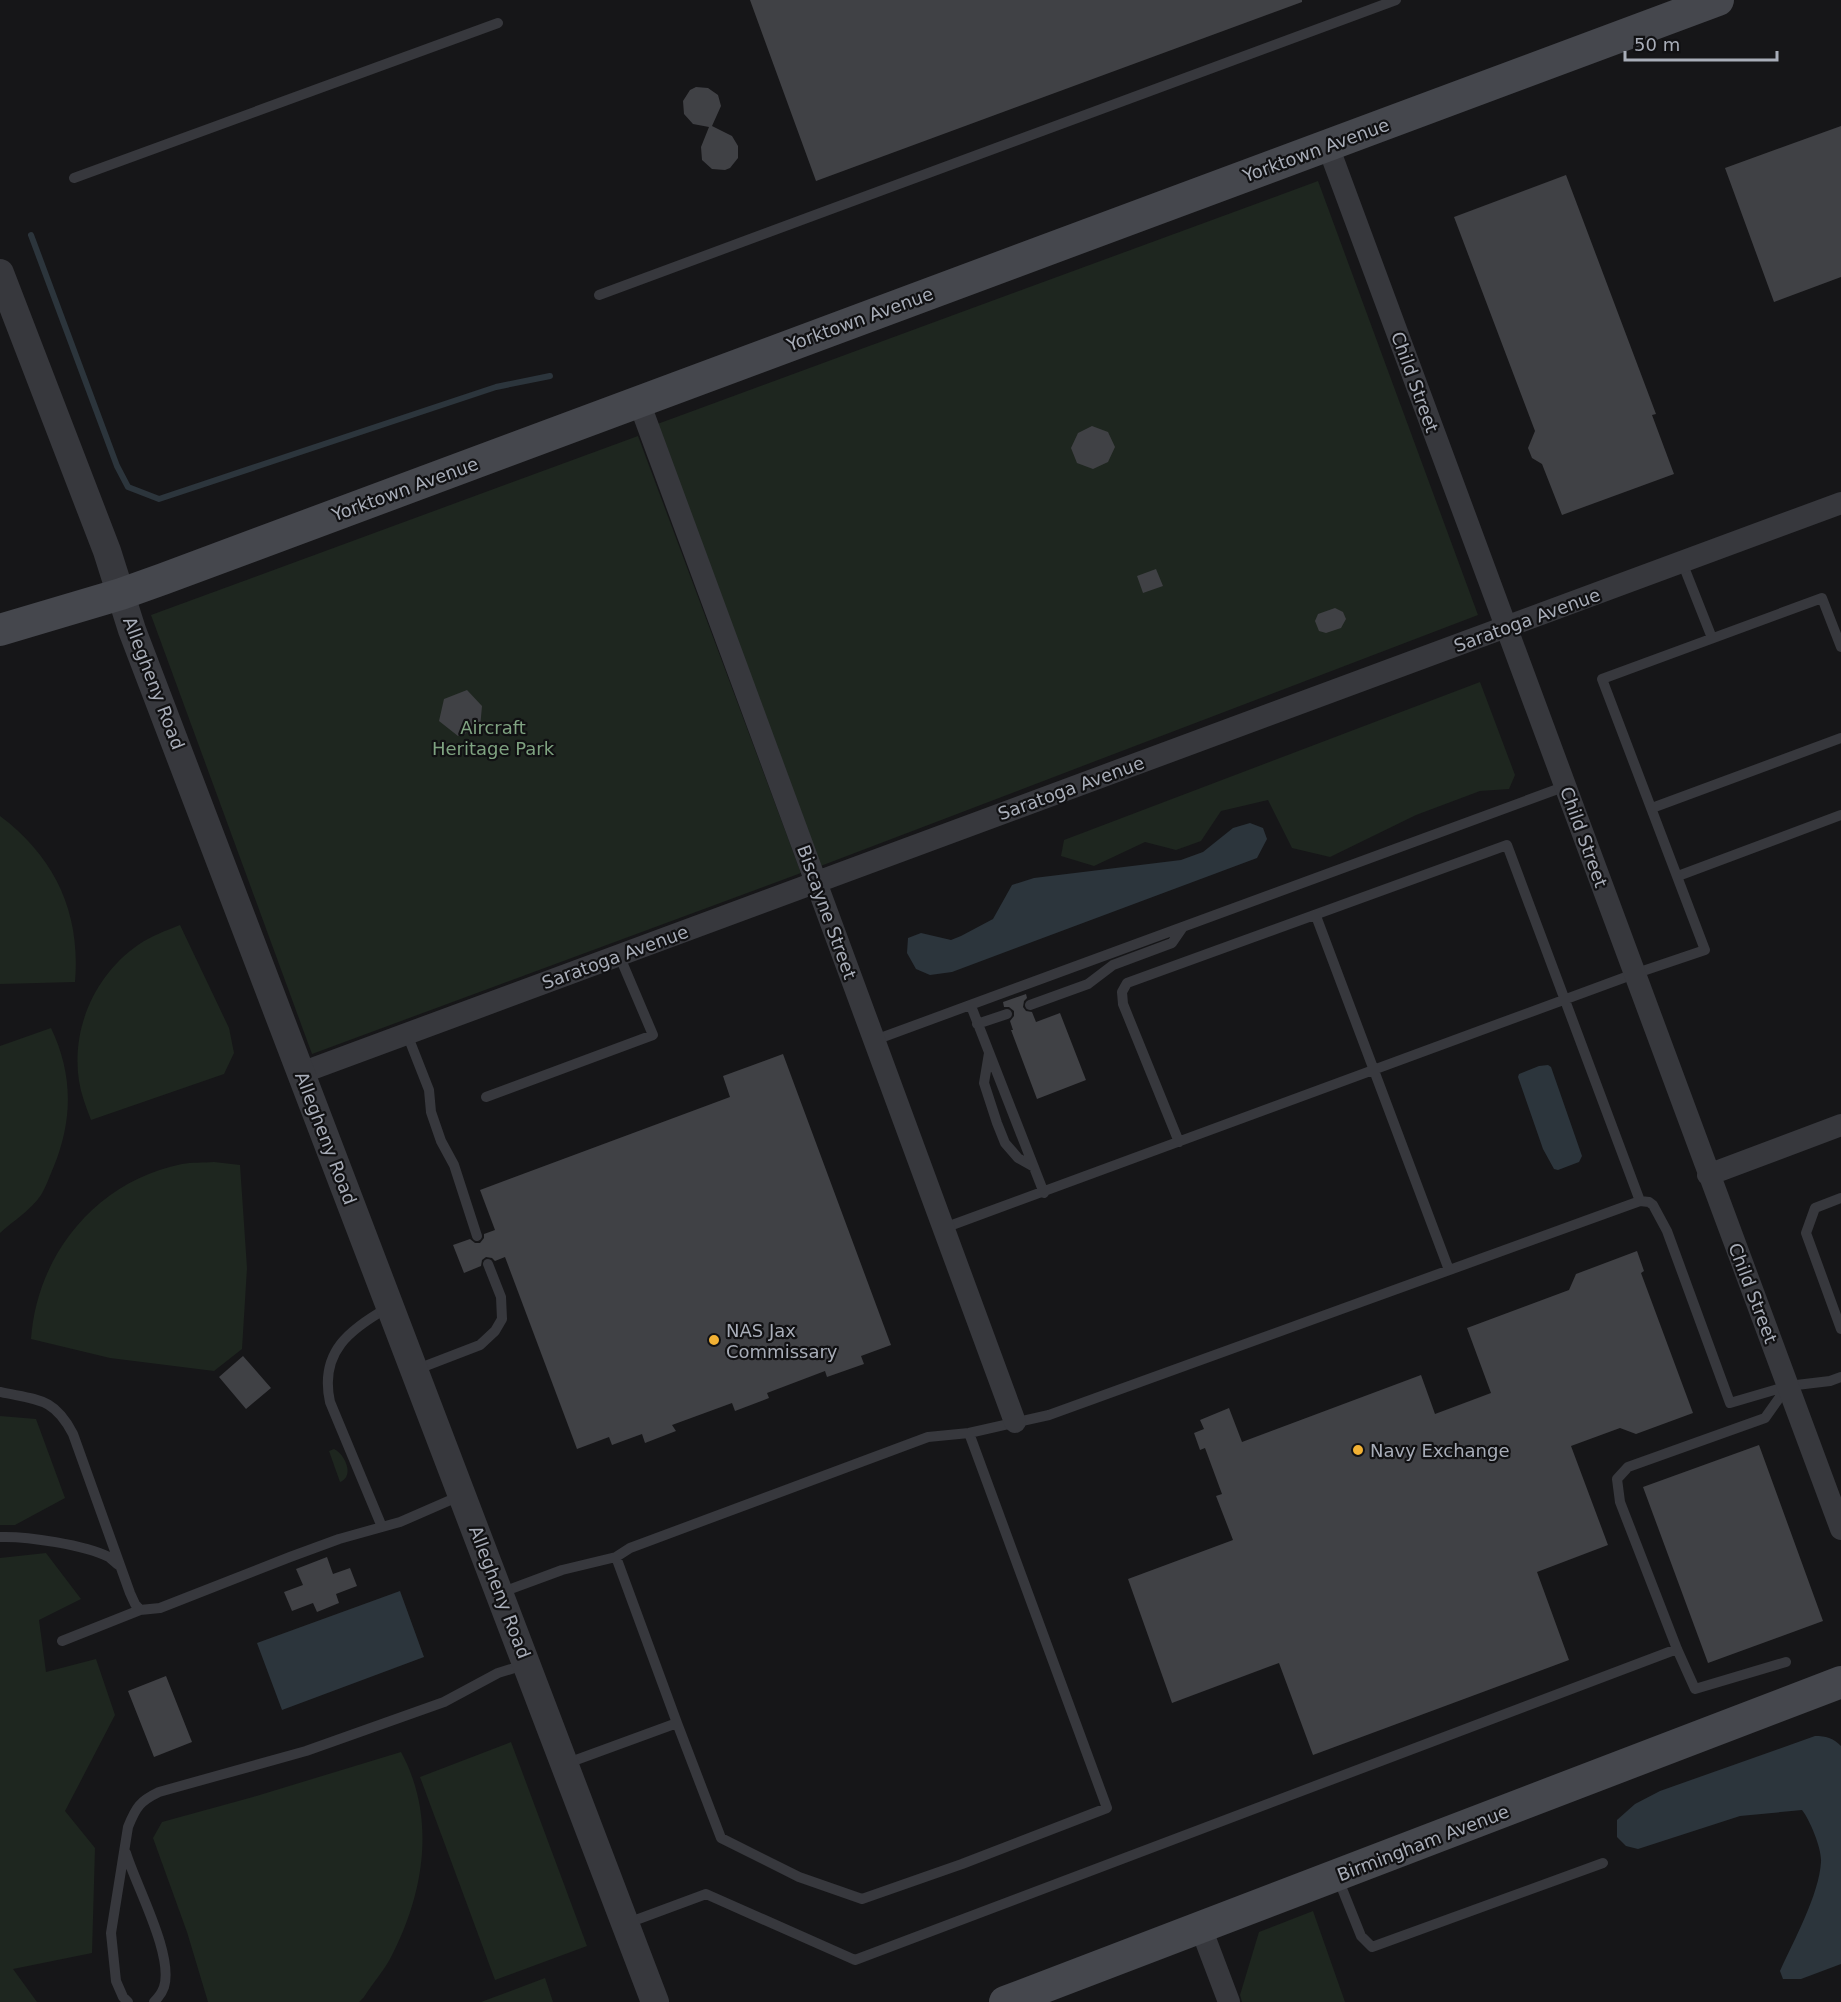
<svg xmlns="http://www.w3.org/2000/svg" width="1841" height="2002" font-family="'DejaVu Sans',sans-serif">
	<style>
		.green { fill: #1e261f }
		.water { fill: #2c353c }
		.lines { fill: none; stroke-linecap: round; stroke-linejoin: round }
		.stream { stroke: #2c353c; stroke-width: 6 }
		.building { fill: #404145 }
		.service { stroke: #37383d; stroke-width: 10 }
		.minor { stroke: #37383d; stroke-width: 22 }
		.tertiary { stroke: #37383d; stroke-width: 28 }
		.secondary { stroke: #45474d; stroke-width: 32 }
		.poi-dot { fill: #f2b134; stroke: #111113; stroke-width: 2 }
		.labels { text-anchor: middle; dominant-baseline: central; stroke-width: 4.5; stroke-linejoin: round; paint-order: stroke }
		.street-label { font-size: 18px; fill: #a8adb8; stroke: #111113 }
		.park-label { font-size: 18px; fill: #7fa381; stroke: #111113 }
		.poi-label { font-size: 18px; fill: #a8adb8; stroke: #111113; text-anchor: start }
	</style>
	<rect width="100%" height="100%" fill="#161618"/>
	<path class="green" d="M1318,181l160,434 -660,252 -166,-441z
		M638,436l163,437 -489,181 -161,-439z
		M1480,682l35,93 -6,14 -29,2 -64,24 -86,42 -38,-9 -24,-48 -47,11 -20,30 -25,9 -31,-8 -51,24 -33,-10 3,-16z
		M0,816c55,41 81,97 75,166l-75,2z
		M180,925l49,103 5,25 -10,21 -133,46c-5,-13 -10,-26 -12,-39 -8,-53 16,-106 59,-136 13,-9 27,-14 42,-20z
		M51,1028c22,46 22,91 3,138 -4,9 -8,21 -13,29 -10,15 -28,26 -41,38v-187z
		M214,1162l26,3 7,103 -5,81 -28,22 -104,-13 -79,-19c6,-85 66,-158 151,-175 10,-2 21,-1 32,-2z
		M0,1416l36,3 29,79 -50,27h-15z
		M334,1449c11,5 21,27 6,33l-11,-31z
		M46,1553l35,46 -42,21 7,52 50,-13 19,56 -50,96 30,37 -3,105 -79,16 24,33h-37v-444z
		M511,1742l76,204 -92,34 -75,-203z
		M401,1752c36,66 23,143 -11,207 -7,13 -18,25 -26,38l-5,5h-151l-21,-70 -34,-94 9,-16 91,-25z
		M1313,1911l32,91h-103l-2,-7 19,-63z
		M545,1978l8,24h-72z"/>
	<path class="water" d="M1250,823l13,5 4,11 -10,19 -305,114 -22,3 -14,-6 -9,-16 1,-15 13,-5 30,7 10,-4 32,-17 19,-34 22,-7 147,-18 22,-8 30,-24z
		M1548,1065l3,2 31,89 -3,6 -21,8 -4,-1 -11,-20 -25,-72 1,-3 20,-8z
		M400,1591l24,66 -142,53 -25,-67z
		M1815,1736c11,0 18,2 26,10v218l-40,15h-18l-3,-8c14,-31 39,-76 41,-109 1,-13 -11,-42 -19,-52l-62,6 -102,33 -12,-3 -9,-9v-17l18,-16 25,-13z"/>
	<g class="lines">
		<path class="stream" d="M31,235l86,231 11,21 31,12 337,-112 54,-11"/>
	</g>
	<path class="building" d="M750,0h552v2l-486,179z
		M696,87l12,1 10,7 3,11 -9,20 20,10 6,10v12l-8,10 -5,2 -13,-1 -10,-9 -1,-13 8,-20 -16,-3 -9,-10 -1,-13 7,-11z
		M1841,126v151l-67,25 -49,-134z
		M1566,175l90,239 -4,1 22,59 -112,41 -20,-51 -10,-6 -4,-10 7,-17 -81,-214z
		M1092,426l16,6 7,15 -7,15 -15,7 -16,-6 -6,-15 7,-15z
		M1156,569l7,17 -20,7 -6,-17z
		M1335,608l8,4 3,7 -5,9 -15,5 -7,-2 -4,-10 3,-7z
		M467,690l15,16 -2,22 -22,8 -19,-15 5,-22z
		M1026,994l1,4 -3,3 -1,6 3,4 6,1 4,10 24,-9 26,67 -49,19 -26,-69h2l-3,-9 4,-5v-5l-5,-4h-5l-1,-5z
		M783,1054l108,291 -30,11 3,8 -37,13 -2,-6 -58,22 2,5 -34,13 -3,-8 -60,22 4,6 -31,12 -3,-9 -30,11 -3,-8 -32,12 -72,-192 -10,4 -3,-3 -6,-1 -4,3 -1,6 -17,7 -11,-28 17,-6 5,4h5l4,-5v-4l11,-4 -15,-40 250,-93 -7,-21z
		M1637,1251l7,20 -3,2 52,140 -57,21 -16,-6 -49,18 37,99 -71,27 32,88 -256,95 -34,-92 -107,40 -44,-124 105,-39 -17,-44 6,-2 -17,-46 -5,2 -6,-17 10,-4 -4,-9 29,-12 13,34 179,-67 14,39 56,-21 -24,-65 102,-38 7,-16z
		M243,1356l28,32 -25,21 -27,-32z
		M1759,1445l64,176 -115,42 -65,-176z
		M327,1557l6,17 17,-6 7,18 -21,8 3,9 -22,9 -4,-9 -21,8 -8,-19 19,-7 -7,-16z
		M166,1676l26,66 -38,15 -26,-66z"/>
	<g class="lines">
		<path class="service" d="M74,178l424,-155
			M599,295l797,-295
			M1682,562l30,76
			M1652,808l189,-70
			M1678,876l163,-61
			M1316,916l133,354
			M1030,1005l58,-21 25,-19 59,-22 11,-16
			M971,1006l73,187
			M977,1024l30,-10
			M407,1034l22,56 2,22 10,29 13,24 23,71
			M875,1040l691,-254
			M989,1053l-5,30 13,40 8,20 13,15 16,9
			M486,1097l167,-62 -34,-80
			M1179,1142l-56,-138 -1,-12 5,-9 380,-138 133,356
			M1841,1198l-26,10 -9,25 35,96
			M944,1228l690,-254 71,-24 -103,-271 220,-81 19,49
			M415,1370l65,-25 15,-14 7,-12 -1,-22 -13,-33
			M0,1392c37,8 54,5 73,42l57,159 5,11 5,6
			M382,1527l-52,-125c-11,-50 20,-73 59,-95
			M0,1537c27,-1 85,8 109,20 4,3 7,7 11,9
			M500,1593l62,-23 54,-13 14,-9 298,-111 41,-4 80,-18 591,-214 9,1 4,3 14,26 63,172 58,-17 42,-5 11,-4
			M62,1641l78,-31 20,-2 130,-51 49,-18 61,-17 62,-27
			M1786,1662l-91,27 -18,-40 -57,-147 -3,-23 11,-12 137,-49 22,-31
			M677,1723l44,115 78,39 63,22 100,-35 145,-56 -138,-375
			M565,1764l112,-41 -61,-166
			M126,1853c10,33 48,102 38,134 -2,6 -6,11 -10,15
			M1337,1876l24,60 11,11 231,-84
			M625,1924l81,-30 149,66 822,-311
			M128,2002l-5,-5 -7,-16 -5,-48 17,-106c8,-20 12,-26 31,-35l147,-41 138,-49 54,-29 26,-8"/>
		<path class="minor" d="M1328,146c171,461 341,922 513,1383
			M639,402l376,1020
			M301,1073l1540,-570
			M1708,1175l133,-50
			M1201,1928l28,74"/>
		<path class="tertiary" d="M0,273l107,278 25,79 523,1372"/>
		<path class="secondary" d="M0,630l121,-36 42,-15 1555,-579
			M1005,2002l836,-320"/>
	</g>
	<g class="poi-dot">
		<circle cx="714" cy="1340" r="6"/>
		<circle cx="1358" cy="1450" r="6"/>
	</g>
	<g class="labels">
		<g class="street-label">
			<text transform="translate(1316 150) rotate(-20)">Yorktown Avenue</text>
			<text transform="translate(860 319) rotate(-20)">Yorktown Avenue</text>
			<text transform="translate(1415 382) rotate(70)">Child Street</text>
			<text transform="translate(405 489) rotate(-20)">Yorktown Avenue</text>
			<text transform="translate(1527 620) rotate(-20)">Saratoga Avenue</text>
			<text transform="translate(154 683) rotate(69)">Allegheny Road</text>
			<text transform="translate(1071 788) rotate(-20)">Saratoga Avenue</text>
			<text transform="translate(1584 837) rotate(70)">Child Street</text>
			<text transform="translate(827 912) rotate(70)">Biscayne Street</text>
			<text transform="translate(615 957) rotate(-20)">Saratoga Avenue</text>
			<text transform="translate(326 1138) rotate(69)">Allegheny Road</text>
			<text transform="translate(1753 1293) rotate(69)">Child Street</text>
			<text transform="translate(500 1592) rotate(69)">Allegheny Road</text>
			<text transform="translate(1423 1843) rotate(-21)">Birmingham Avenue</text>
		</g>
		<g class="park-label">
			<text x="493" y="727">Aircraft<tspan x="493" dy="21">Heritage Park</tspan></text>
		</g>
		<g class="poi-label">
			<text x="726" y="1330">NAS Jax<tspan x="726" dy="21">Commissary</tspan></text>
			<text x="1370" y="1450">Navy Exchange</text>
		</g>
	</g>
	<path d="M1625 51v9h152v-9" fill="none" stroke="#a8adb8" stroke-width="3"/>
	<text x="1634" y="51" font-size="18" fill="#a8adb8" stroke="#111113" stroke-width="4.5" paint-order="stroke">50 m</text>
</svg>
